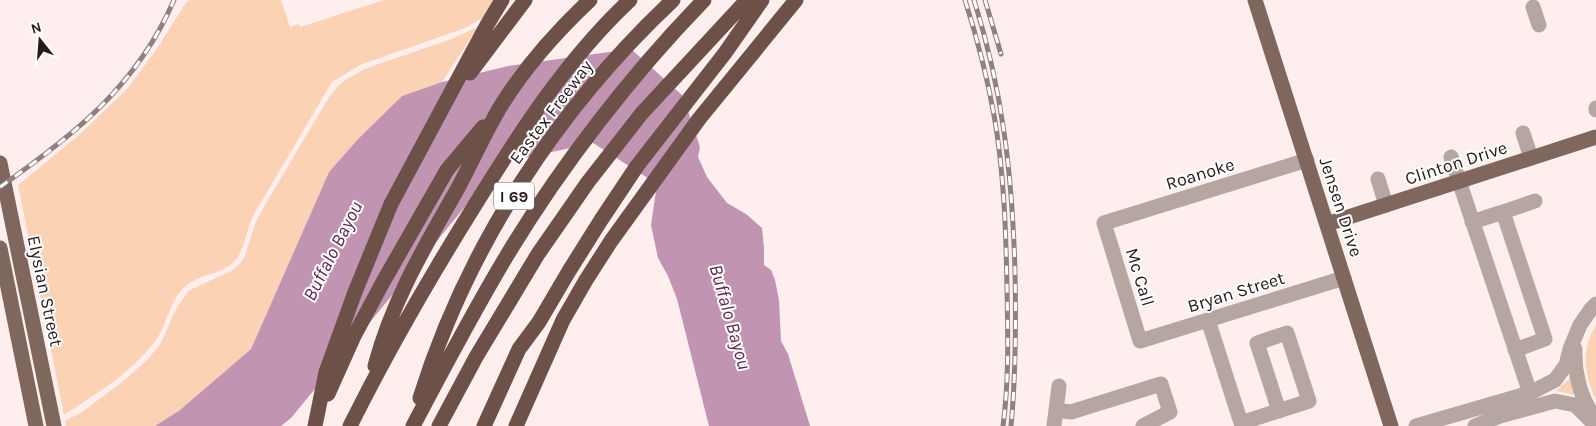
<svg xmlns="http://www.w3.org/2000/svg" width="1596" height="426" font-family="Karla,sans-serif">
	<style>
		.green { fill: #fbd3b4 }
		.water { fill: #c195b2 }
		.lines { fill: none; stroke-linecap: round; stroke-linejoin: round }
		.minor { stroke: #b5a6a1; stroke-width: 15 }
		.major { stroke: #80675e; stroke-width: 15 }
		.highway { stroke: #6d5047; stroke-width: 15 }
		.rail-casing { stroke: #8f8181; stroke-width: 5 }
		.rail { stroke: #fff; stroke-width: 3; stroke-dasharray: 9; stroke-linecap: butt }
		.labels { text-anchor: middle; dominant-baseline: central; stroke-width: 4; stroke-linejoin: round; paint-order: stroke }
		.shield { fill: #fff; stroke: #675e5e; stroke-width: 1 }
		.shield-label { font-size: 16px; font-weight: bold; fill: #261919 }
		.street-label { font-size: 18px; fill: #261919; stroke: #fff }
		.water-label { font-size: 19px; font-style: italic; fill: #5d264e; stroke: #fff }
	</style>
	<rect width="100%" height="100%" fill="#feeeee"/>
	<path class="green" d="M191,0h90l9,27 9,-3 1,3 84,-27h111l-11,17 -19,11 -105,37 -28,17 -78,132c-7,13 -9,32 -16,43 -12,18 -39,16 -53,30 -15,13 -17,34 -27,50 -21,32 -62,57 -94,78l-46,-230 60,-49 50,-48 30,-41 29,-46z
		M478,27l-36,55 -40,14 -44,43 -29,33 -78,177 -71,61 -25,16h-89l-1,-5 17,-9 44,-33 22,-20 13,-16 14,-32 13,-20 43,-20 9,-7 5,-8 10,-32 10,-19 63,-106 10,-13 9,-7 20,-11 82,-28z
		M1596,325v75c-12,-25 -15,-51 0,-75z
		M1570,378l5,17 -19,-4z"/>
	<path class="water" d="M631,49l52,47 17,51 -2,10 9,20 20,26 19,11 16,14 2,20v17l7,5 4,10 4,20 2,41 7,13 22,72h-101l-32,-127 -9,-23 -10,-18 -7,-33 6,-41 -64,-41 -92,20 -210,255 -10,8h-126l25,-16 71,-61 78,-177 29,-33 44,-43 40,-14 66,-16z"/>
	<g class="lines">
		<path class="minor" d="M1533,7l6,18
			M1596,108v2
			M1523,133l8,25
			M1451,157l79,236
			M1307,160l-203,63 36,118 204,-63
			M1378,179l8,26
			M1503,212l32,-11
			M1472,222l31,-10 42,127 -30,11
			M1208,320l34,106
			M1575,349c-1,22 5,48 18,66
			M1056,410l15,2 90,-28 9,28 -27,14
			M1241,423l68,-22 -22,-68 -30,10 22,68
			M1054,426l5,-40
			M1416,426l114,-33 25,-13 11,-15 4,-16 10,-24 11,-16 5,-5
			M1475,426l25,-10 55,-15 20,4 14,14 7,3"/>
		<path class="major" d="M1255,0l136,426
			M0,163l54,263
			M1327,224l269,-87
			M0,248l36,178"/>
		<path class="highway" d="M470,73l55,-73
			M375,366c17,-65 50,-120 83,-178 15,-28 28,-58 44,-84 24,-38 55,-73 88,-104
			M328,394l26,-58 29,-54 64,-112 36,-43
			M420,398c47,-151 137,-289 253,-398
			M315,426l11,-54 29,-80 36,-88 96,-179 15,-25
			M350,426c38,-76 80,-149 125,-221 45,-73 92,-146 155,-205
			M413,426c30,-57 60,-114 93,-169 54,-90 125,-182 198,-257
			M439,426l37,-69 62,-103 50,-72 54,-69 105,-113
			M484,426l35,-77 20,-27 30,-51 32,-51 36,-54 88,-113 37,-53
			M516,426l47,-106 23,-40 25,-39 88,-122 97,-119"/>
		<defs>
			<path id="rail" d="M965,0c12,38 22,76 29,115 10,57 12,116 13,174 1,46 2,92 -4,137
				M974,0c29,92 38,174 41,270 1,52 1,104 -4,156
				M985,0l16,54
				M0,187c74,-52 137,-101 174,-187"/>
		</defs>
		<use href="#rail" class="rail-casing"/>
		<use href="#rail" class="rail"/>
	</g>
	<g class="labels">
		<rect class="shield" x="494" y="182.5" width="40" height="27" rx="4"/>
		<g class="shield-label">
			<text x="514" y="196">I 69</text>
		</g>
		<g class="street-label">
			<text transform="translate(551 112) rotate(-53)">Eastex Freeway</text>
			<text transform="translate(1456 163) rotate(-18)">Clinton Drive</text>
			<text transform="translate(1200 174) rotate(-17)">Roanoke</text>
			<text transform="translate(1341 207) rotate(72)">Jensen Drive</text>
			<text transform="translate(1140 277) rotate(73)">Mc Call</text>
			<text transform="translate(45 291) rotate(78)">Elysian Street</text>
			<text transform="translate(1236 292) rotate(-17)">Bryan Street</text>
		</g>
		<g class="water-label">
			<text transform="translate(333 251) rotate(-63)">Buffalo Bayou</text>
			<text transform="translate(730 317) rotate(74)">Buffalo Bayou</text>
		</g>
	</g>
	<g transform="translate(40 40) rotate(343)" stroke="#ffffff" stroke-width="4" paint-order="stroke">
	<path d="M0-4L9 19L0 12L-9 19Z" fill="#261919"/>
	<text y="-8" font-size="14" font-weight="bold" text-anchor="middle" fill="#261919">N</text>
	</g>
</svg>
